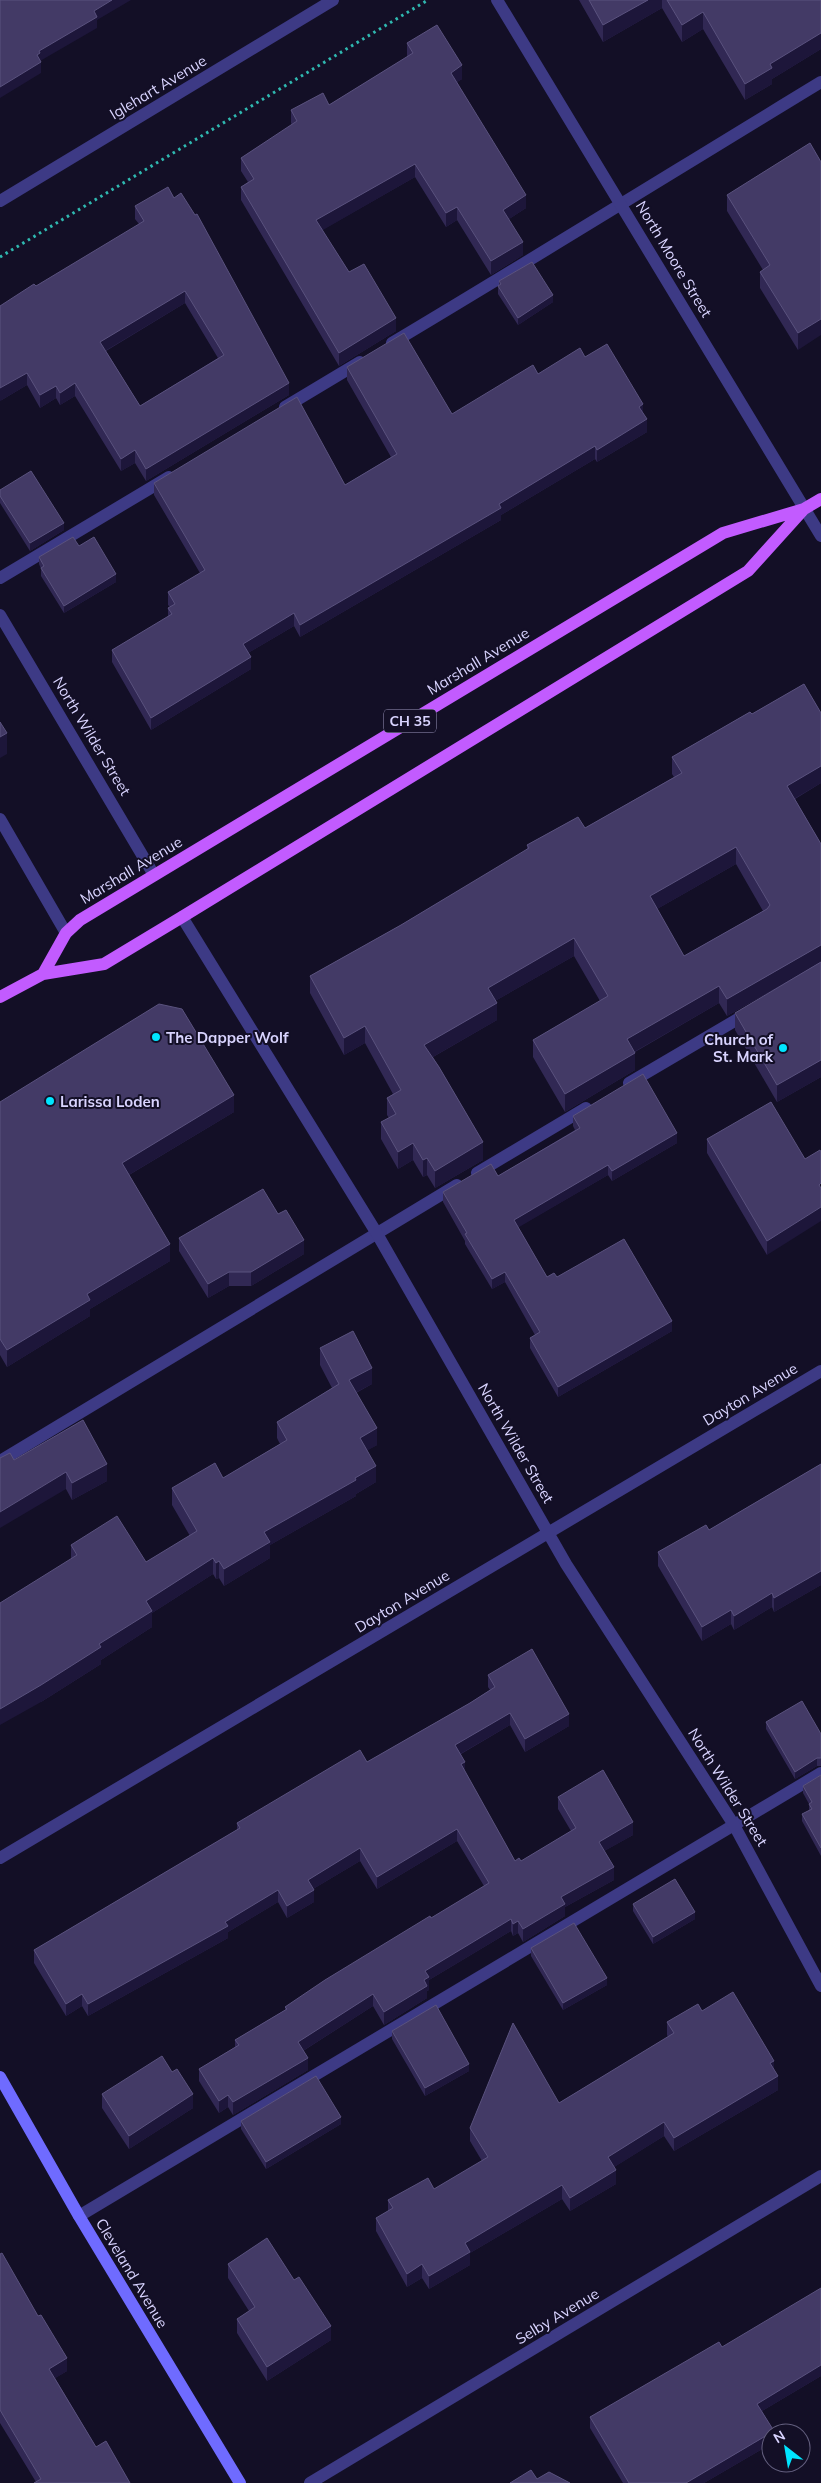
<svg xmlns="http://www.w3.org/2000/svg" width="821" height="2483" font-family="Mulish,sans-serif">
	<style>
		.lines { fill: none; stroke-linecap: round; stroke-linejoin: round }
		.path { stroke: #2fb8b0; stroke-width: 3; stroke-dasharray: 2.5 4; stroke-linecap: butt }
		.lane { stroke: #3d3a85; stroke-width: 12 }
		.street { stroke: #3d3a85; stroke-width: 12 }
		.secondary { stroke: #6f6bff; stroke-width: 12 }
		.primary { stroke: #c25bff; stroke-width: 12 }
		.wall { fill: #312854; fill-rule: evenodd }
		.shaded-wall { fill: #1d163a }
		.building { fill: #433a66; stroke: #5a527e; fill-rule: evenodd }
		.poi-dot { fill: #00e5ff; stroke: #130f26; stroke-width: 2 }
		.labels { text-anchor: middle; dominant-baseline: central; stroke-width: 4; stroke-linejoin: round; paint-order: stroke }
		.shield { fill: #130f26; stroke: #9e99be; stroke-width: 1 }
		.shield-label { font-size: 14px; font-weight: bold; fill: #d9d4ff }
		.street-label { font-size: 15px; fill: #d9d4ff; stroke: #130f26 }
		.poi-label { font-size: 15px; font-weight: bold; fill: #d9d4ff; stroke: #130f26; text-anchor: start }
	</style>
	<rect width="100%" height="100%" fill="#130f26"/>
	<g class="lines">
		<path class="path" d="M0,257l428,-257"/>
		<path class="lane" d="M392,343c144,-86 286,-174 429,-261
			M285,407l75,-45
			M0,578l169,-101
			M0,819l66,114
			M629,1083l119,-70
			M477,1173l109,-65
			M0,1461l457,-276
			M79,2216l742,-443"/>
		<path class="street" d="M497,0l324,536
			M0,201l333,-201
			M0,615l154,260
			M182,917l194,315 190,332 168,261 87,161
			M0,1858l821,-487
			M310,2483l511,-307"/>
		<path class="secondary" d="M0,2077l79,139 161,267"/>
		<path class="primary" d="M43,974l23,-41 14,-13 643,-387 81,-24 17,-10
			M0,997l43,-23 61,-10 78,-47 566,-346 56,-62"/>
	</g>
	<path class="wall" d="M579,0h242v49l-49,30v5l-27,16 -42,-71 -21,13 -20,-34 -59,34z
		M407,43l55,36 -5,3 69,126 -17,11 14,36 -32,20 -34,-55 -11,7 -31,-50 -93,53 27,42 47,59 -57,35 -98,-166v-13l7,-5 -7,-11v-13l51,-33 -1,-2v-13l38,-5 78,-48z
		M821,162l-23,188 -38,-62v-16l3,-2 -36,-59v-16z
		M135,206l154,189 -143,86 -11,-18 -14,8 -46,-75 -15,9 -4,-7 -16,10 -13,-23 -27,16 139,-177 -4,-5zM185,303l33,55 -78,48 -34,-55z
		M499,281l54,21 -35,23 -20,-31v-8l1,-1z
		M585,357l58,56 4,19 -50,30 -2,-3 -94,56v5l-201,117 -6,-11 -46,27 3,16 -100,61 -39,-68v-12l56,-33v-9l2,-1 -2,-2v-13l32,-19 -46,-78v-12l191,2 46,-28 -44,-77v-13l105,47 86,-40z
		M0,490l64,40 -34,21 -30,-48z
		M79,546l37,36 -52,31 -23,-37v-7l-2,-5v-7z
		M804,684l17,29v70l-26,16 26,45v233l-44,25 -42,-72v-17l82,-48 -90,51 -8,-13 -84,49v18l-70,42 -32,-55v-17l67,-39 -26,-45 -79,45 2,2v17l-64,37 6,10 44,75v18l-48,28 -8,-13 -4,2 -10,-17 -15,9 -17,-30v-17l8,-4 -2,-3v-17l6,-4 -28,-51 -21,12 -34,-62v-17l91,-51 126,-75v-5l51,-28 7,11 89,-51 -2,-3v-17l78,-45 2,2zM736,864l27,47 -79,45 -27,-47z
		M0,1102l234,10 -105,63 41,86 -80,48v7l-83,51 -7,-12z
		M573,1116l104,27 -65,38 -4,-6 -90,52 29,50h10l115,54 -114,66 -28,-49v-10l5,-3 -30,-53 -13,7 -27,-45v-3l-22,-39v-10l55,-16 77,-46 -2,-4z
		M707,1139l98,20 -38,96 -60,-102z
		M278,1214l26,40 -53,32h-22l-21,12 -29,-47v-13z
		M320,1348l52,36 -16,9 21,52 -10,5 9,32 -20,12v2l-86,49v13l-46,28 -5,-8 -3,1 -3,-5 -61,39v14l-51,33v4l-60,38 30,-143v-14l75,17 44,-26 -18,-31v-17l51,-10 57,-34 -3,-6v-16l55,-34 -12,-23z
		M14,1460l93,21 -35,19 -6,-11z
		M821,1464v121l-47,27 -2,-5 -38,23 -3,-6 -29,17 -44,-75v-14l51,-22z
		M488,1675l81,51 -44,26 -15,-27 -49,29 4,18 50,89h6l50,-30 -13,-22v-12l75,38 -29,16 10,29 -49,27v9l-42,26 -5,-9 -5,3 -2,-5 -82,49v10l-2,1v7l-43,27 -11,-19 -70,45 5,19 -75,45 -5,-8 -9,6 -20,-32v-12l36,-22v-7l50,-30v-3l199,-121 -27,-45 -80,48 -17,-28 -47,28 1,13 -27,16 -9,-16 -50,30v6l-140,78 -6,-10 -16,10 -32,-53v-13l203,-120v-7l130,-61 103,-59 20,-13 -2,-3z
		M766,1722l55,12v32h-4l-22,13 -29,-50z
		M821,1775v81l-19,-35v-7l7,-4v-6l-6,-11v-7z
		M633,1904l62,15 -42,25 -20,-33z
		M531,1948l76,37 -44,25 -32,-54z
		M702,2011l72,58 4,21 -104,61 -10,-15 -50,31 2,17 -46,27 -8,-12 -92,54v12l-41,24 -7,-11 -15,9 -31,-56v-13l12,-7v-11l46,-11 48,-28 -12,-20v-13l89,-25 109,-66 -1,-2v-13z
		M392,2031l77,40 -44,25 -33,-57z
		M102,2094l91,14 -64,41 -27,-41z
		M241,2121l100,3 -75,45 -25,-40z
		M0,2254l67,117 -12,7 41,69 -60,35 -36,-59z
		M228,2264l103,76 -64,41 -30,-48v-14l12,-8 -21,-33z
		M722,2347l99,29 -59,35 12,22h-3v11l-67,39h-81l-33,-55v-11z"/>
	<path class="shaded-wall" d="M112,0h19l-34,20v8l-57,33 1,1v11l-41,25v-11l37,-32 2,-4 55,-40z
		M648,0h14v8l-59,34v-17z
		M703,12v17l-21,13v-17z
		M821,33v16l-49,30v5l-27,16v-16l25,-20z
		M462,65v14l-11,7v-13z
		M415,164v13l-99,57v-14z
		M526,195v13l-23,15v-13z
		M457,207v13l-11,7v-14z
		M523,242v13l-32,20v-14z
		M185,291v12l-85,51v-12z
		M553,295v7l-35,23v-7z
		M396,318v13l-57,35v-13z
		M821,319v16l-23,15v-17z
		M27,373v12l-27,16v-13z
		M75,383v13l-15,9v-12z
		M289,383v12l-143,86v-12z
		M56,386v12l-16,10v-13z
		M643,404v13l-4,-10z
		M647,419v13l-50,30v-12z
		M595,446v13l-94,56v5l-201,117v-12z
		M135,450v13l-14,8v-12z
		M64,523v7l-34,21v-8z
		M116,574v8l-52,31v-7z
		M294,613v13l-51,30v-12z
		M251,657v12l-100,61v-12z
		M7,733v21l-7,4v-21z
		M821,766v17l-34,20v-17z
		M736,847v17l-86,49v-17z
		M574,938v18l-86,49v-17z
		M821,945v17l-94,54v-17z
		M719,986v17l-92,53v-17z
		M497,1003v17l-73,42v-17z
		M365,1026v17l-21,12v-17z
		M635,1053v17l-70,42v-18z
		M821,1060v17l-44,25v-17z
		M234,1095v17l-112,67v-16z
		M677,1133v10l-65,38v-10z
		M483,1142v18l-48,28v-17z
		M413,1143v17l-15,9v-17z
		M427,1158v17l-4,2v-17z
		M608,1165v10l-94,55v-10z
		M821,1207v14l-54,34v-14z
		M304,1240v14l-53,32v-14z
		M170,1244v17l-80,48v7l-83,51v-17l80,-56z
		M229,1272v14l-21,12v-14z
		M505,1272v10l-13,7v-10z
		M672,1321v10l-114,66v-10z
		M372,1368v16l-23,12v-16z
		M377,1428v17l-17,10v-17z
		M107,1464v17l-35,19v-17z
		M376,1466v16l-20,12v2l-86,49v13l-46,28v-17l40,-37z
		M66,1472v17l-66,39v-16z
		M213,1558v16l-61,39v14l-51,33v4l-60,38 -41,23v-16l99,-65 47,-43z
		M219,1561v17l-3,1v-16z
		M821,1571v14l-47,27v-14z
		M772,1593v14l-38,23v-14z
		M731,1610v14l-29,17v-14z
		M510,1713v12l-55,32v-12z
		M569,1714v12l-44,26v-13z
		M817,1758v8l-22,13v-7z
		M465,1762v13l-4,-11z
		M633,1822v13l-34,19v-12z
		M457,1829v12l-80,48v-12z
		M360,1848v13l-52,31v-12z
		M614,1867v13l-49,27v9l-42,26v-13l38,-32z
		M278,1890v12l-50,30v6l-140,78v-12z
		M314,1890v12l-27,16v-12z
		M695,1912v7l-42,25v-7z
		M511,1919v12l-82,49v10l-2,1v7l-43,27v-13l41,-41z
		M518,1921v12l-5,3v-12z
		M607,1978v7l-44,25v-7z
		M82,1994v12l-16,10v-12z
		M373,1994v12l-75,48v-12z
		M308,2058v12l-75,45v-13z
		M774,2061v13l-4,-11z
		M469,2064v7l-44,25v-8z
		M778,2076v14l-104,61v-13z
		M193,2094v14l-64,41v-13z
		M228,2095v12l-9,6v-12z
		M341,2117v7l-75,45v-7z
		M664,2122v14l-56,35v-14z
		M616,2170v14l-46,27v-13z
		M562,2185v14l-92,54v12l-41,24v-13l36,-33z
		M422,2264v14l-15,9v-13z
		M331,2326v14l-64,41v-14z
		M67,2358v13l-18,11v-13z
		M821,2365v11l-64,38v-10z
		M771,2433v11l-67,39h-18z"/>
	<path class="building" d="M0,0h112l-18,11 3,6 -58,34 1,2 -3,2 4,7 -41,25z
		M589,0h59l-45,25z
		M667,0h154v33l-51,31 2,4 -27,16 -42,-72 -21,13z
		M437,25l25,40 -11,8 75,122 -23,15 20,32 -32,19 -34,-54 -11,6 -31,-49 -99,56 33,52 15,-8 32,54 -57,35 -98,-166 13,-8 -13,-21 56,-37 -6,-11 32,-17 6,12 84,-52 -6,-10z
		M810,143l11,19v157l-23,14 -38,-61 10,-7 -43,-70z
		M168,187l6,11 7,-5 14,22 2,-1 92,169 -143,86 -11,-19 -14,9 -46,-76 -15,10 -4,-7 -16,9 -13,-22 -27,15v-82l34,-22 2,2 108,-65 -9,-15zM185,291l39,64 -84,51 -40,-64z
		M532,262l21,33 -35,23 -20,-32 3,-2 -2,-3z
		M404,333l48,81 81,-49 5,9 42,-26 5,9 22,-13 36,60 -4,3 8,12 -50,31 -2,-4 -96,58 2,4 -201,117 -6,-12 -51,31 8,13 -100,61 -39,-68 60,-36 -4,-6 7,-4 -7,-12 37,-22 -51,-87 143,-86 48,88 52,-31 -50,-87z
		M31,471l33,52 -34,20 -30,-47v-6z
		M73,537l6,9 15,-9 22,37 -52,32 -23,-38 3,-2 -5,-9z
		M804,684l17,29v53l-34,20 34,58v101l-94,54 -8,-13 -92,53 8,14 -70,41 -32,-54 75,-44 -34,-58 -86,50 9,15 -73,42 15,22 44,75 -48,29 -8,-13 -4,2 -10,-17 -15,9 -17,-30 15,-8 -9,-16 14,-8 -36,-64 -21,12 -34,-62 91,-51 128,-77 -2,-3 51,-28 7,11 97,-55 -10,-16 78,-45 2,2zM736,847l34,58 -3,4 -83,47 -34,-60z
		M0,722l7,11 -7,4z
		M821,962v98l-44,25 -42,-72z
		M159,1004l23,5 52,86 -112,68 48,81 -83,50 3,6 -83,50 -7,-11v-237z
		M643,1074l34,59 -65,38 -4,-6 -94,55 33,57 7,-4 3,4 67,-38 48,82 -114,66 -28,-49 10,-6 -35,-60 -13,7 -27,-45 2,-1 -24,-41 48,-28 7,12 82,-48 -7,-12z
		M771,1102l34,57 15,-9 1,2v31l-2,2 2,3v19l-54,34 -60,-102z
		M263,1189l15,25 8,-4 18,30 -53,32h-22l-21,12 -29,-46z
		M353,1331l19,37 -23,12 28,48 -17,10 16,28 -21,12 1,2 -92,52 6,10 -46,27 -5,-8 -3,2 -3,-5 -67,43 6,10 -53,33 2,3 -60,38 -41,24v-106l77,-48 -6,-10 46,-29 29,46 51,-31 -25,-43 43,-25 8,15 64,-38 -10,-18 62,-38 -19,-36z
		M83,1420l24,44 -35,19 -6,-11 -66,40v-54l10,-5 4,7z
		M821,1464v107l-47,27 -2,-5 -38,23 -3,-6 -29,17 -44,-75 48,-27 3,5z
		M532,1649l37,65 -44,25 -15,-26 -55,32 10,17 -4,2 54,97 4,-3 2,3 55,-33 -18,-31 45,-27 30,52 -34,20 15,25 -53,30 4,7 -42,25 -5,-8 -5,3 -2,-5 -86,52 4,6 -5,3 3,6 -43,26 -11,-18 -75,48 10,16 -75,44 -5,-7 -9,6 -20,-32 40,-24 -4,-5 52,-31 -2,-2 40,-27 105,-64 1,2 58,-35 -32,-54 -80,48 -17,-29 -52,32 6,10 -27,16 -9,-16 -53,32 3,4 -140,78 -6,-10 -16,10 -32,-54 206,-122 -3,-5 123,-73 7,12 103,-59 25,-16 -7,-12z
		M802,1701l19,33v24h-4l-22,14 -29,-50z
		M821,1775v73l-19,-34 10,-5 -3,-5 3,-2 -9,-16z
		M675,1879l20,33 -42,25 -20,-33z
		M574,1923l33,55 -44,25 -32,-55z
		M733,1992l41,69 -4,2 8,13 -104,62 -10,-16 -56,35 8,13 -46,28 -8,-13 -97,58 5,9 -41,24 -7,-12 -15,10 -31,-56 17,-10 -5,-8 40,-22 6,11 54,-32 -18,-29 43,-105 46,80 115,-70 -7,-11 31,-18 4,7z
		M436,2005l33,59 -44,24 -33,-57z
		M162,2056l10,16 5,-3 16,25 -64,42 -27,-42z
		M316,2076l25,41 -75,45 -25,-41z
		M267,2238l27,42 5,-3 32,49 -64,41 -30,-48 18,-12 -27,-43z
		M2,2253l36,63 3,-1 26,43 -18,11 47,78 10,-6 24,42h-96l7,-4 -41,-69v-156z
		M821,2288v77l-64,39 17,27 -88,52h-57l-39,-66 129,-75 3,5z
		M531,2470l6,9 12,-7 21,11h-60z"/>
	<g class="poi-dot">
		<circle cx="156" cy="1037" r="5"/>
		<circle cx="783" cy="1048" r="5"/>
		<circle cx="50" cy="1101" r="5"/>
	</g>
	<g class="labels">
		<rect class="shield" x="384" y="709.5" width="52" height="23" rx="4"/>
		<g class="shield-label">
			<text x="410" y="721">CH 35</text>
		</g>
		<g class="street-label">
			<text transform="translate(158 87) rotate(-31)">Iglehart Avenue</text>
			<text transform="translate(674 259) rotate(59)">North Moore Street</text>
			<text transform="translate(478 661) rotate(-31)">Marshall Avenue</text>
			<text transform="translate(92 736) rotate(59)">North Wilder Street</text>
			<text transform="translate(131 870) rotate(-31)">Marshall Avenue</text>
			<text transform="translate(750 1394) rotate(-31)">Dayton Avenue</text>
			<text transform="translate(516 1443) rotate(60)">North Wilder Street</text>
			<text transform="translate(402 1601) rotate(-31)">Dayton Avenue</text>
			<text transform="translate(728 1787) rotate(58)">North Wilder Street</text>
			<text transform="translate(132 2273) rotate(59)">Cleveland Avenue</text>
			<text transform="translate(557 2316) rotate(-31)">Selby Avenue</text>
		</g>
		<g class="poi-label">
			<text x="166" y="1037">The Dapper Wolf</text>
			<text x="773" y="1039" text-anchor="end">Church of<tspan x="773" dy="17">St. Mark</tspan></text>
			<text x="60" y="1101">Larissa Loden</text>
		</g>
	</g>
	<g transform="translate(786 2448) rotate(329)"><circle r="24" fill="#130f26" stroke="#625e7d"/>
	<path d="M0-4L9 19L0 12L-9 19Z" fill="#00e5ff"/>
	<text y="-8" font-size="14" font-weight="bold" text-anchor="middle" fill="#d9d4ff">N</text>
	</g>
</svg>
